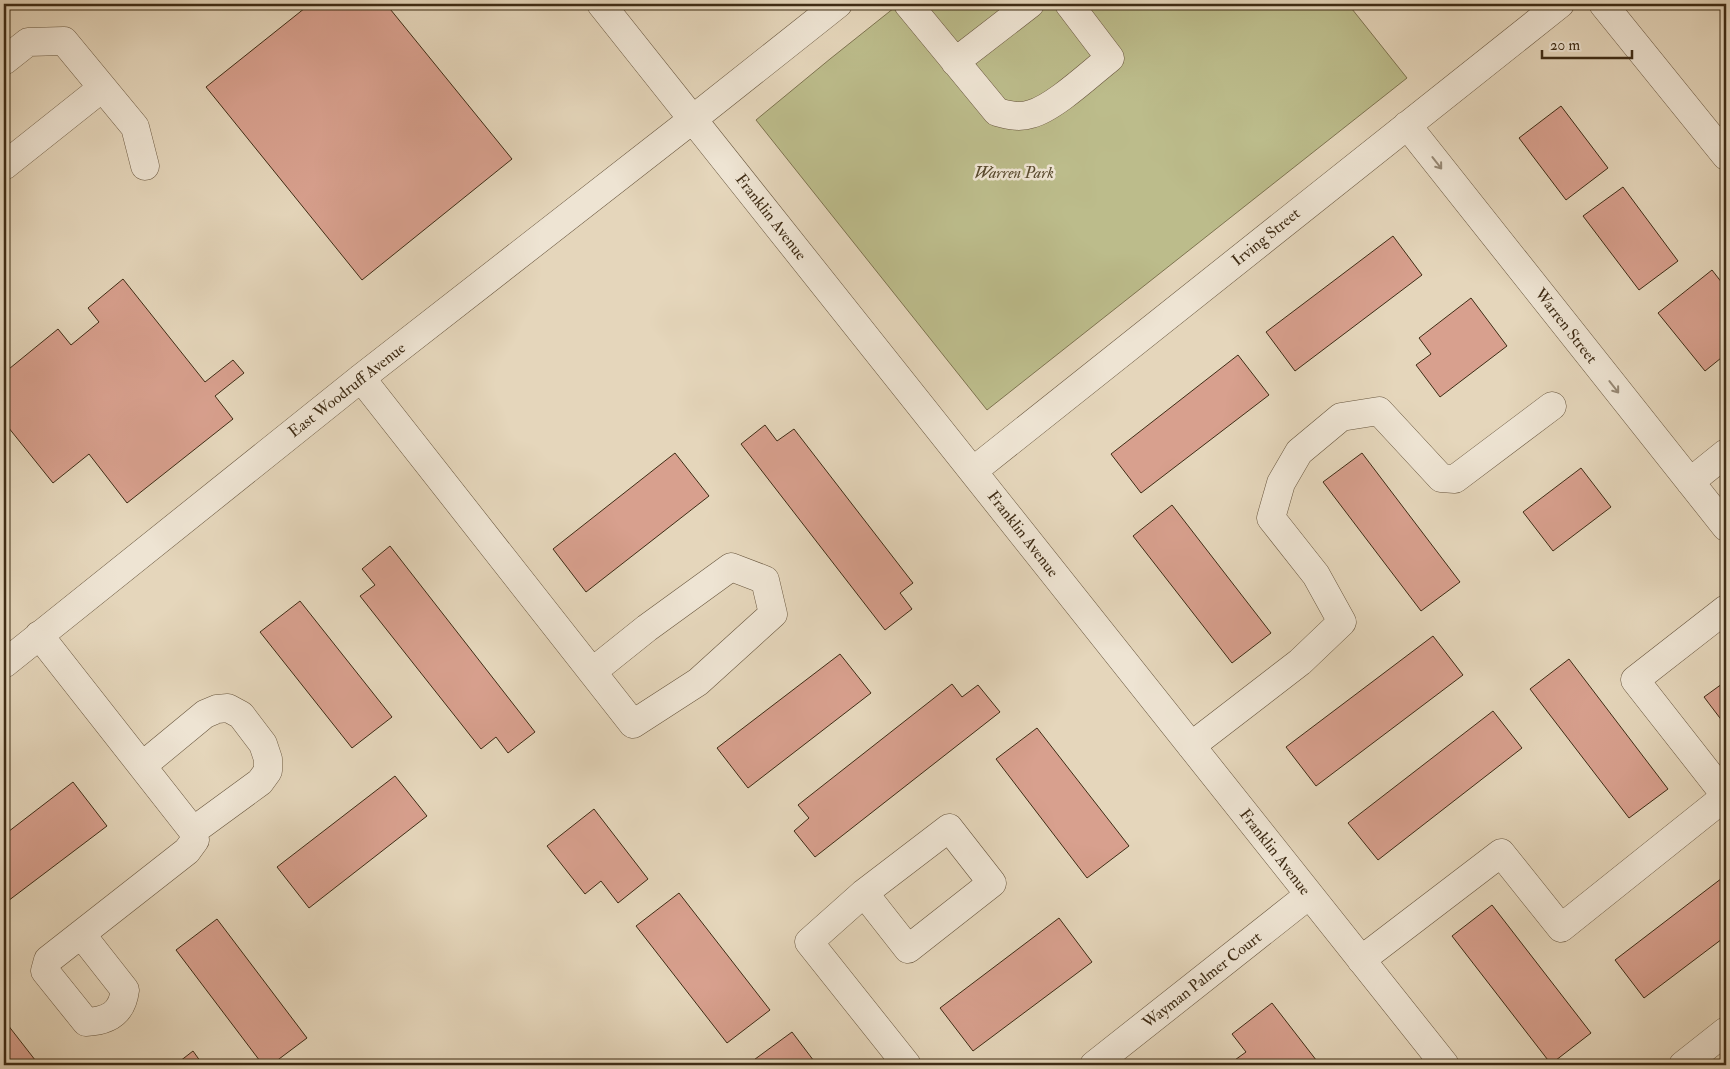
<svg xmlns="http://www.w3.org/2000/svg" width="1730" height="1069" font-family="'IM FELL Double Pica',serif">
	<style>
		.green { fill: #bcbc8b; stroke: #7e7450 }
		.building { fill: #d8a08e; stroke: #3f2c15 }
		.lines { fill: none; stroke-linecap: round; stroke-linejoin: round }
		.minor-casing { stroke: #68563e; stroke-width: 29 }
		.minor { stroke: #eee4d3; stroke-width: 28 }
		.oneway { stroke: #968874 }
		.labels { text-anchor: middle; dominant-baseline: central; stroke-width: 5; stroke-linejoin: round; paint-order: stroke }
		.park-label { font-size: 16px; font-style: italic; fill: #58492d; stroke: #eee4d3 }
		.street-label { font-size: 16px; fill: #3f2c15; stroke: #eee4d3 }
	</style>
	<rect width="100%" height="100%" fill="#e5d6bb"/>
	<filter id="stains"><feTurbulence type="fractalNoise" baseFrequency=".004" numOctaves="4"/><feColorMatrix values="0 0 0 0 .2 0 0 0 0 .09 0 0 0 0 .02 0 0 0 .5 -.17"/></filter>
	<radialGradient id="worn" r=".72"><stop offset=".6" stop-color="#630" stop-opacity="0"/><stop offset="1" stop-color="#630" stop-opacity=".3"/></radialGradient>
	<path class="green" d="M899,4h449l59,74 -420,332 -231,-290 74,-61z"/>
	<path class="building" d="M310,4h76l126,155 -150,121 -156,-193z
		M1561,106l47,62 -42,32 -47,-62z
		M1623,187l55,74 -39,29 -56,-74z
		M1393,236l29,39 -127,96 -29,-39z
		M1712,270l14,18v66l-21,17 -47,-58z
		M123,279l82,103 28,-22 11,13 -29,23 18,23 -106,84 -38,-49 -36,29 -49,-61v-49l54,-44 13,16 28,-23 -11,-14z
		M1471,298l36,48 -67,51 -24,-32 15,-11 -12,-16z
		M1238,355l31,40 -128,98 -30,-39z
		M765,425l12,16 17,-12 119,154 -13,10 12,16 -27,21 -144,-186z
		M675,453l34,43 -123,96 -33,-43z
		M1362,453l98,129 -39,29 -98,-129z
		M1581,468l30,39 -58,44 -30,-39z
		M1172,505l99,128 -39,30 -99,-127z
		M390,546l145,186 -27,21 -12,-16 -15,12 -121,-153 15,-11 -13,-16z
		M300,601l92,116 -40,31 -92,-116z
		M1433,636l30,39 -147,111 -30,-39z
		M840,654l31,39 -123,95 -31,-40z
		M1569,659l99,130 -39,29 -99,-129z
		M1726,681v45l-22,-29z
		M952,684l10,13 16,-12 22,27 -185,145 -21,-26 15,-13 -11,-13z
		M1493,711l29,37 -144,112 -30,-37z
		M1037,728l92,118 -42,32 -91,-119z
		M395,776l32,40 -118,92 -32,-41z
		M73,782l34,44 -103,78v-69z
		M594,809l54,70 -30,24 -17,-22 -16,13 -38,-48z
		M1726,875v61l-82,62 -29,-38z
		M679,893l91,117 -43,33 -91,-117z
		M1492,905l99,128 -40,31 -99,-128z
		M1059,918l33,44 -119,89 -33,-43z
		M217,919l90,119 -36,27h-8l-87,-115z
		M1272,1003l48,62h-92l18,-13 -14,-18z
		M4,1020l35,45h-35z
		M792,1032l25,33h-70z
		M193,1051l10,14h-28z"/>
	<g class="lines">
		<defs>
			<path id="minor" d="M601,4l844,1061
				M908,4l89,108c11,3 22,6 34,2 23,-6 60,-41 79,-56l-41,-54
				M1603,4l123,152
				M4,61l24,-19 36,-1 71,86 10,39
				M955,62l75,-58
				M1407,125l319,402
				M4,166l98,-78
				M361,378c90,116 181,231 272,346l65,-42 75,-68 -8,-34 -34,-13 -84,61 -55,44
				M973,471l587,-467
				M1690,482l36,-29
				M39,635l154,196 2,9 -8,11 -139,109 -3,11 41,51c22,-1 36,-8 39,-32l-44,-56
				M4,664l357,-286 332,-259 145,-115
				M1191,746l109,-84 42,-40 -26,-47 -45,-57 10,-35 18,-31 42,-35 38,-6 62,67 14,1 97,-73
				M142,766l63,-52 12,-5 11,-1 13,7 22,29 5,15v12l-8,11 -67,49
				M864,893l44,56 84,-66 -43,-55 -85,65 -55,49 98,123
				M1361,960l140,-107 60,75 165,-132 -91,-116 91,-71
				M1094,1065l215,-170
				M1683,1065l43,-34"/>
		</defs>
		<use href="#minor" class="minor-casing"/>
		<use href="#minor" class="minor"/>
	</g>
	<defs><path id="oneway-shaft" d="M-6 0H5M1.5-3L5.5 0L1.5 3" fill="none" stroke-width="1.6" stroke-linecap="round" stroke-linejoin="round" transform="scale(1.25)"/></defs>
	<g class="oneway">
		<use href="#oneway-shaft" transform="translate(1437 163) rotate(52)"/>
		<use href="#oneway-shaft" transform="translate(1614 387) rotate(52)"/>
	</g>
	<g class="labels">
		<g class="park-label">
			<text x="1014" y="173">Warren Park</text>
		</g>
		<g class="street-label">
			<text transform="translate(771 217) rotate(52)">Franklin Avenue</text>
			<text transform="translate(1266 237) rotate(-39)">Irving Street</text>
			<text transform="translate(1566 326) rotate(52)">Warren Street</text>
			<text transform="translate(347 390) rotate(-38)">East Woodruff Avenue</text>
			<text transform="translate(1023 534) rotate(52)">Franklin Avenue</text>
			<text transform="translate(1275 852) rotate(52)">Franklin Avenue</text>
			<text transform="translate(1202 980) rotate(-38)">Wayman Palmer Court</text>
		</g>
	</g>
	<rect width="1730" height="1069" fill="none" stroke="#e5d6bb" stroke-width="20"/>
	<rect x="5" y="5" width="1720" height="1059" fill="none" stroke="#3f2c15" stroke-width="2.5"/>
	<rect x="10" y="10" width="1710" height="1049" fill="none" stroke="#3f2c15"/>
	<path d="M1542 50v8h90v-8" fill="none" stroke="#3f2c15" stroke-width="2.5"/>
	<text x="1550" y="50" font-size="15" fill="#3f2c15" stroke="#eee4d3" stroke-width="4" paint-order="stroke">20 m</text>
	<rect width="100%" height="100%" filter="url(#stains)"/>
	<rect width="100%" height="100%" fill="url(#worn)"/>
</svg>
